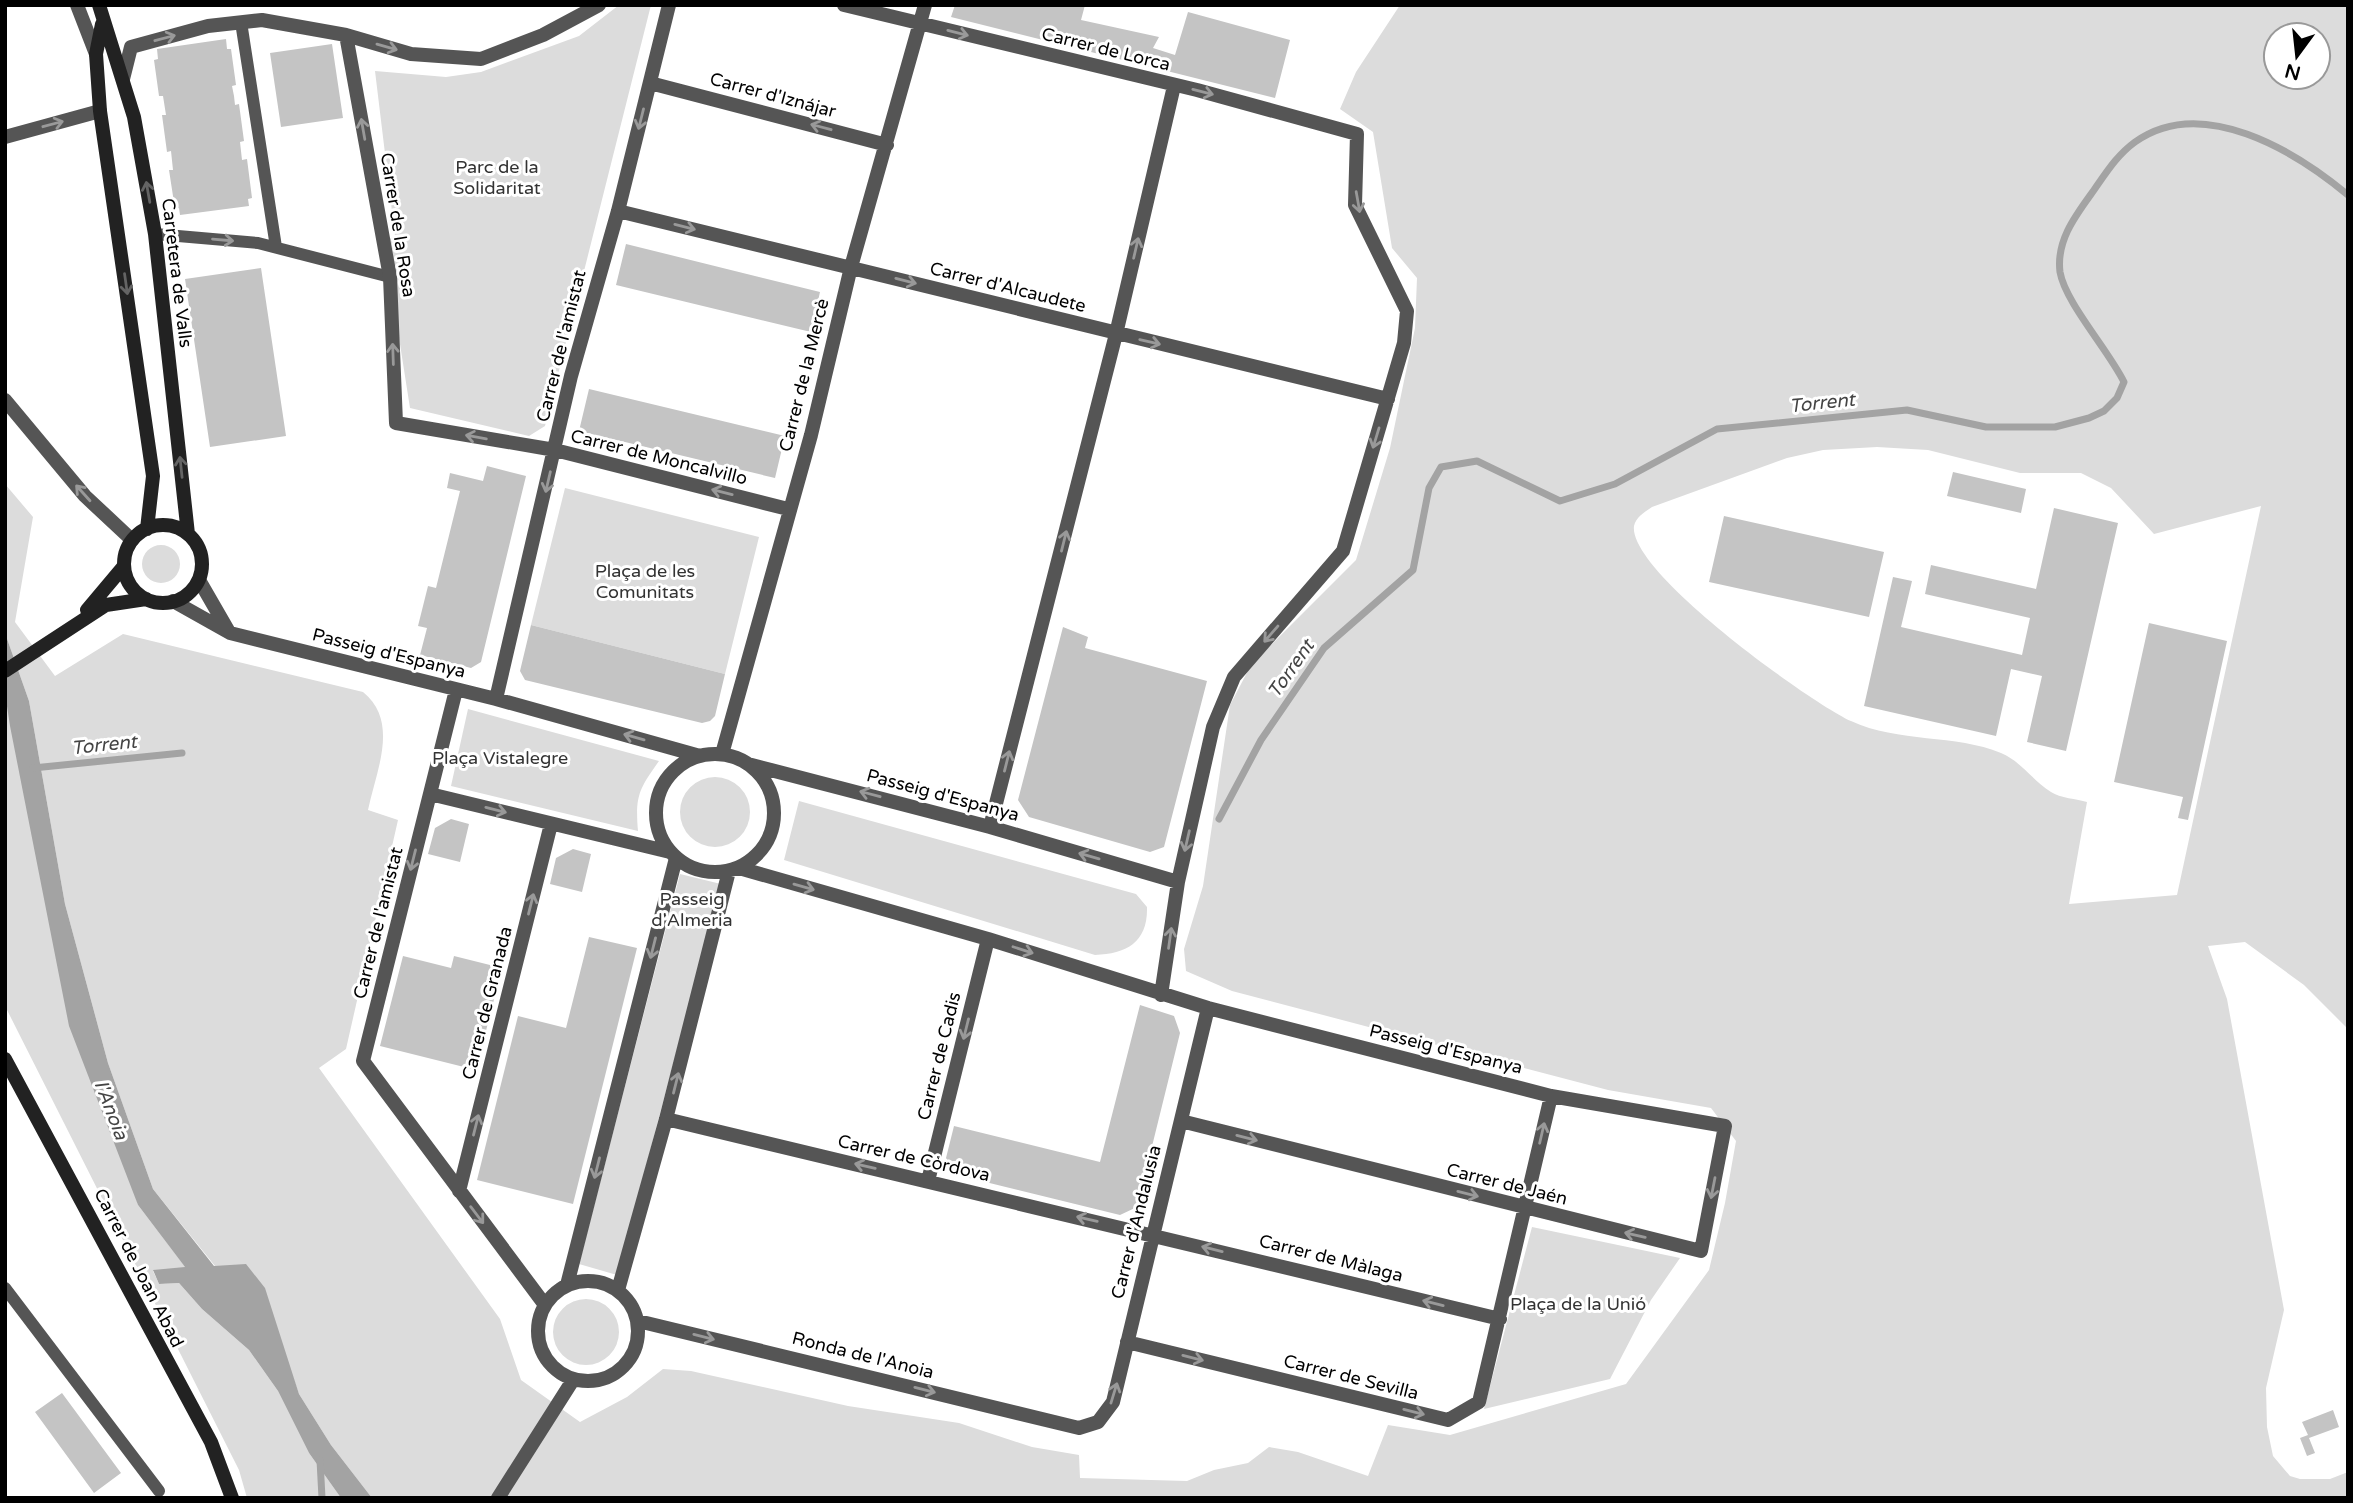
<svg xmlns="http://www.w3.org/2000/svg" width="2353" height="1503" font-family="'Varela Round',sans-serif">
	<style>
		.green { fill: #dcdcdc; fill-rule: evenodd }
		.water { fill: #a3a3a3 }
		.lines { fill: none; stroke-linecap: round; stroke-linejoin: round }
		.stream { stroke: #a3a3a3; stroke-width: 7 }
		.building { fill: #c4c4c4 }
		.lane { stroke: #555; stroke-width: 12 }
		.street { stroke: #555; stroke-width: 14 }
		.secondary { stroke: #222; stroke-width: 14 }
		.oneway { stroke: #999 }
		.oneway2 { stroke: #646464 }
		.labels { text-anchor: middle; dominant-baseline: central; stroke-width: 6; stroke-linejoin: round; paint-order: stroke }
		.street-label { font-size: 18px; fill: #000; stroke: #fff }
		.park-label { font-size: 18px; fill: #333; stroke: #fff }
		.water-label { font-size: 19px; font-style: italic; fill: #444; stroke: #fff }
	</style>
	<rect width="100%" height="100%" fill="#fff"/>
	<path class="green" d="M619,5h32l-106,421 -16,10 -119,-28 -26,-166 11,-6 -20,-165 71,6 35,-5 98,-36z
		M1400,5h948v1024l-44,-44 -59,-43 -37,4 19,53 57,311 -18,78 1,39 6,29 17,20 10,3h30l18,-7v26h-1976l-41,-53 -32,-51 -23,-64 -61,-64 -62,-77 -45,-126 -43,-159 -36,-203 -24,-68v-149l28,33 -18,105 40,54 68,-42 240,58c37,30 13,79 5,118l30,10 -52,229 -27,19 181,251 21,61 59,42 47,-25 36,-28 28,2 157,35 111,17 73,24 47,8 1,23 107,3 27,-11 34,-7 21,-16 29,5 70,24 20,-51 62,10 176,-51 83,-114 16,-67 11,-62 -25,-33 -103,-18 -376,-99 -46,-20 -2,-22 19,-63 27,-181 21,-40 105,-105 34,-112 25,-120 2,-50 -25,-30 -19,-116 -33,-23 16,-37zM2276,35h42v42h-42zM1877,447l51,3 92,23h61l30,15 43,46 107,-28 -84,389 -108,9 18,-102c-10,-3 -27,-4 -36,-10 -18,-11 -29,-30 -50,-39 -45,-19 -103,-10 -150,-32 -40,-18 -223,-149 -217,-195 2,-9 11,-14 18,-19l135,-49 36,-8z
		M565,488l194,49 -34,137 -194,-49z
		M142 564a19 19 0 1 1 38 0a19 19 0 1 1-38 0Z
		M5,693l133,512 48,63 -33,3 6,13 20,-1 23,26 47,41 29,41 31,62 32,45h-94l-8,-28 -234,-464z
		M468,709l191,52c-20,28 -24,35 -21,70l-187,-45z
		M680 812a35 35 0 1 1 70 0a35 35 0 1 1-70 0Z
		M799,801l337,93 11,13c1,35 -20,47 -52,48l-311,-95z
		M680,874l41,10 -104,391 -38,-11z
		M1532,1227l148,31 -29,42 -41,79 -126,30z
		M553 1332a33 33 0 1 1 66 0a33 33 0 1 1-66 0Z"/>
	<path class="water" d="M5,633l24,68 36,203 43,159 45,126 61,77 32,-2 19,24 34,106 32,51 41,53h-31l-32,-45 -31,-62 -29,-41 -47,-41 -23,-26 -20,1 -6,-14 32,-3 -47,-62 -69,-179 -59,-300 -5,-33z"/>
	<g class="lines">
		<path class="stream" d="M33,768l149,-15
			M1219,819l42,-79 63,-92 89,-78 16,-82 12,-21 36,-6 83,40 55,-17 102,-55 190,-19 79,17h69l34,-9 15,-7 13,-13 7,-16c-15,-31 -59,-80 -64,-110 -4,-32 16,-57 34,-82 12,-17 23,-35 41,-48 67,-48 160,9 213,53
			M320,1460l2,38"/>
	</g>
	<path class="building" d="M955,5h130l-4,15 78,17 -6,11 22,7 13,-43 102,28 -15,58 -324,-81z
		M226,39l1,10h4l5,36 -4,1 2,10 1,9 4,-1 5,37 -4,1 2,18 5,-1 5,39 -4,1 1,7 -69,9 -1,-7 -4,1 -6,-39h4l-2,-19 -4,1 -5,-37h4l-3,-19h-4l-5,-36 4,-1 -1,-10z
		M332,44l11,74 -62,9 -11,-74z
		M626,244l194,48 -9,40 -195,-47z
		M261,268l25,168 -76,11 -25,-168z
		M589,389l196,47 -10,42 -196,-47z
		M487,466l39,10 -45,186 -10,6 -51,-13 7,-27 -9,-2 10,-40 8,2 24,-97 -13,-3 3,-15 33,8z
		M1953,472l73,17 -5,24 -74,-17z
		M2054,508l64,15 -52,228 -39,-9 15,-66 -31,-7 -15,67 -132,-30 29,-129 19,4 -11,46 121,28 8,-37 -105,-24 6,-29 105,24z
		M1724,516l160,36 -15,65 -160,-35z
		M2149,623l78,18 -39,179 -10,-2 5,-21 -69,-15z
		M531,625l194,49 -10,42 -5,5 -8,2 -177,-43 -5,-9z
		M1063,627l25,10 -3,11 122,33 -43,166 -14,5 -121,-35 -11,-17z
		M451,819l18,5 -9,38 -32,-8 7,-26z
		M573,849l18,5 -9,38 -32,-8 6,-26z
		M589,937l48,11 -64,256 -96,-24 41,-164 48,12z
		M403,956l48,12 3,-12 48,12 -26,102 -96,-24z
		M1140,1005l34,11 6,17 -43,174 -17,8 -163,-40 -11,-17 8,-32 146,36z
		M62,1393l59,80 -27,20 -59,-81z
		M2333,1410l6,17 -30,11 6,15 -8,3 -7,-18 8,-3 -6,-13z"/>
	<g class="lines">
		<path class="lane" d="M241,22l35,225
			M155,234l103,9 132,34
			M5,1288l154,203"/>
		<path class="street" d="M77,5l19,49
			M844,5l353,85 160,44 -2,71 52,106 -3,32 -61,208 -109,126 -21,50 -35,155 -17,113
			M346,35l44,242 6,146 159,27 233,59
			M123,79l8,-32 77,-21 54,-6 84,15 65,19 70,5 62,-24 56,-30
			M650,83l237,62
			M5,137l95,-26
			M618,211l770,188
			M5,400l80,96 47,44
			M199,580l30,52
			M173,601l57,32 266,66 204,57
			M456,690l-93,371 182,244
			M496,699l75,-323 47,-165 51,-206
			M722,754l89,-319 40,-168 74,-262
			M656 813a59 59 0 1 1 118 0a59 59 0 1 1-118 0Z
			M748,764l242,63 188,55
			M430,794l240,58
			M990,827l126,-493 58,-248
			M739,868l249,71 220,69 343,88 174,30 -24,125 -520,-130
			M666,1119l834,200
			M928,1181l60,-242
			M459,1191l92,-367
			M538 1331a50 50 0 1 1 100 0a50 50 0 1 1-100 0Z
			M567,1285l109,-427
			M618,1290l48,-171 63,-248
			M638,1321l441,107 19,-6 15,-20 95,-394
			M1127,1342l321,78 31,-18 72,-306
			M498,1498l75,-118"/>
		<path class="secondary" d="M99,5l35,112 21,117 33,300
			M102,24l-6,30 4,57 53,365 -6,53
			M124 564a39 39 0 1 1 78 0a39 39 0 1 1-78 0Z
			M87,610l37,-44
			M5,671l101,-66 40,-6
			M5,1059l206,383 21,56"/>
	</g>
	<defs><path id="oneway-shaft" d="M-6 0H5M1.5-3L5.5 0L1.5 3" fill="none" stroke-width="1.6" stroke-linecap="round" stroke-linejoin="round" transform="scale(1.75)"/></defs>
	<g class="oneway">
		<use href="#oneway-shaft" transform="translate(958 33) rotate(14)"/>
		<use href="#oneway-shaft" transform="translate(165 38) rotate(-15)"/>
		<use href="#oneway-shaft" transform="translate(387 47) rotate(16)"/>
		<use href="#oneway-shaft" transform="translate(1203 92) rotate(14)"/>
		<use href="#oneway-shaft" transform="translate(641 119) rotate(104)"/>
		<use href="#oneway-shaft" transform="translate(53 124) rotate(-15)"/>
		<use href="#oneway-shaft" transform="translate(821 127) rotate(-165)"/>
		<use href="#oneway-shaft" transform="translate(363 129) rotate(-100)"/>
		<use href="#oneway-shaft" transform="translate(1358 202) rotate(80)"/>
		<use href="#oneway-shaft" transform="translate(685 227) rotate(14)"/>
		<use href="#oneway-shaft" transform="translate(223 240) rotate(5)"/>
		<use href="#oneway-shaft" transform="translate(1136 248) rotate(-77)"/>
		<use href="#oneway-shaft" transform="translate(906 281) rotate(14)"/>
		<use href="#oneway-shaft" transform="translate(1150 342) rotate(13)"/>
		<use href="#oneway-shaft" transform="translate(393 354) rotate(-92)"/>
		<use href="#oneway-shaft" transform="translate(476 437) rotate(-170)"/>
		<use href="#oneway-shaft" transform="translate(1376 438) rotate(107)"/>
		<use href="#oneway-shaft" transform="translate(548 482) rotate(103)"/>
		<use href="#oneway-shaft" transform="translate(722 492) rotate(-166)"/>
		<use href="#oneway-shaft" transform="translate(83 493) rotate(-132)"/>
		<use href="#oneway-shaft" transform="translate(1064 541) rotate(-76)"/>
		<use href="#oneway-shaft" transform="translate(1271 634) rotate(131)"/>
		<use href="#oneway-shaft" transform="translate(634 737) rotate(-164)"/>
		<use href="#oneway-shaft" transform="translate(1007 761) rotate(-76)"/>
		<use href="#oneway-shaft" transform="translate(870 794) rotate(-165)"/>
		<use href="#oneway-shaft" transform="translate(496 810) rotate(14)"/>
		<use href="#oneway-shaft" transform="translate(1187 841) rotate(103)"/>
		<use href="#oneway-shaft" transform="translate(1089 856) rotate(-164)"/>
		<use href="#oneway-shaft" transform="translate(413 860) rotate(104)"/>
		<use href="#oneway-shaft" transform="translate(804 887) rotate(16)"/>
		<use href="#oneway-shaft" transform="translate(531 904) rotate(-76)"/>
		<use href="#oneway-shaft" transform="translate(1170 938) rotate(-82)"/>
		<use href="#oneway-shaft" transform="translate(653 948) rotate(104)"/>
		<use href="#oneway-shaft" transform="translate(1023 950) rotate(18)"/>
		<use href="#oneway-shaft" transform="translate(966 1029) rotate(104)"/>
		<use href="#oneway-shaft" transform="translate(676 1083) rotate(-76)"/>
		<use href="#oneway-shaft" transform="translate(476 1125) rotate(-76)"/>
		<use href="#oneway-shaft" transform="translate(1542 1133) rotate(-77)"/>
		<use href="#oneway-shaft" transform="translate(1247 1138) rotate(14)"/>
		<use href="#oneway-shaft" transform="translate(865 1166) rotate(-167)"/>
		<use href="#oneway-shaft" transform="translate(597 1168) rotate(104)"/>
		<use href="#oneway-shaft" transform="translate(1713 1188) rotate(101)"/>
		<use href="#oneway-shaft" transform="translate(1468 1194) rotate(14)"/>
		<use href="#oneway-shaft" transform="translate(477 1215) rotate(53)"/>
		<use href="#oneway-shaft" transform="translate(1087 1219) rotate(-167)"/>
		<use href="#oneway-shaft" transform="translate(1635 1235) rotate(-167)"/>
		<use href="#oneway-shaft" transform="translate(1212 1249) rotate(-166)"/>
		<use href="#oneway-shaft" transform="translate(1433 1303) rotate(-166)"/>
		<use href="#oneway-shaft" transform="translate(704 1337) rotate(14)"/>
		<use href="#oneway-shaft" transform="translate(1193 1358) rotate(14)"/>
		<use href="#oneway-shaft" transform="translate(925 1390) rotate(14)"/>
		<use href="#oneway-shaft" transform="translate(1114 1393) rotate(-73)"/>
		<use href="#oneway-shaft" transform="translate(1414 1412) rotate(14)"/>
	</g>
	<g class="oneway2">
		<use href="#oneway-shaft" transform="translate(148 192) rotate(-100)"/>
		<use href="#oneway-shaft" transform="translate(126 284) rotate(82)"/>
		<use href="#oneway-shaft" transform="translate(181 467) rotate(-96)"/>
	</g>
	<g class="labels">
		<g class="street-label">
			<text transform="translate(1106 49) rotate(14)">Carrer de Lorca</text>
			<text transform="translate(773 95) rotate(15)">Carrer d'Iznájar</text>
			<text transform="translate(398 225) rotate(81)">Carrer de la Rosa</text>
			<text transform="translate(177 273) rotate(83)">Carretera de Valls</text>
			<text transform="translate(1008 287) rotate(14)">Carrer d'Alcaudete</text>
			<text transform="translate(561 346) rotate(-76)">Carrer de l'amistat</text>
			<text transform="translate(804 375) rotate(-76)">Carrer de la Mercè</text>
			<text transform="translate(659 457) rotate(14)">Carrer de Moncalvillo</text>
			<text transform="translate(389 653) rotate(14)">Passeig d'Espanya</text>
			<text transform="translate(943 795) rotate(15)">Passeig d'Espanya</text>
			<text transform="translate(378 923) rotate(-76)">Carrer de l'amistat</text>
			<text transform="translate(487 1003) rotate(-76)">Carrer de Granada</text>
			<text transform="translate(1446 1049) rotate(14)">Passeig d'Espanya</text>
			<text transform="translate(939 1056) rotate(-76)">Carrer de Cadis</text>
			<text transform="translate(914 1158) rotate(13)">Carrer de Còrdova</text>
			<text transform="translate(1507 1184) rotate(14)">Carrer de Jaén</text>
			<text transform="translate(1136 1222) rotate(-76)">Carrer d'Andalusia</text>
			<text transform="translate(1331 1258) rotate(14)">Carrer de Màlaga</text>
			<text transform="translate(139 1268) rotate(63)">Carrer de Joan Abad</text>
			<text transform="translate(863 1355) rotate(14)">Ronda de l'Anoia</text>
			<text transform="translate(1351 1377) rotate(14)">Carrer de Sevilla</text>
		</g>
		<g class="park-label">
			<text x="497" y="167">Parc de la<tspan x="497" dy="21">Solidaritat</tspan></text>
			<text x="645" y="571">Plaça de les<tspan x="645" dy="21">Comunitats</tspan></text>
			<text x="500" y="758">Plaça Vistalegre</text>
			<text x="692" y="899">Passeig<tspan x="692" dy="21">d'Almeria</tspan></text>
			<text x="1578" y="1304">Plaça de la Unió</text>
		</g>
		<g class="water-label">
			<text transform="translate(1822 403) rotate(-6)">Torrent</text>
			<text transform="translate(1291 669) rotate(-55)">Torrent</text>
			<text transform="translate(104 745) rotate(-6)">Torrent</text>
			<text transform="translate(111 1110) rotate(69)">l'Anoia</text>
		</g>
	</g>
	<rect width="2353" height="1503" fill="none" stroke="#000000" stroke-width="14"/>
	<g transform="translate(2297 56) rotate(195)"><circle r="33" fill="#ffffff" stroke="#999999" stroke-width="2"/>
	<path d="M0-5L12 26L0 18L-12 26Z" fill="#000000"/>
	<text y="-10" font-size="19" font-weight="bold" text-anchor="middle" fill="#000000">N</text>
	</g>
</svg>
